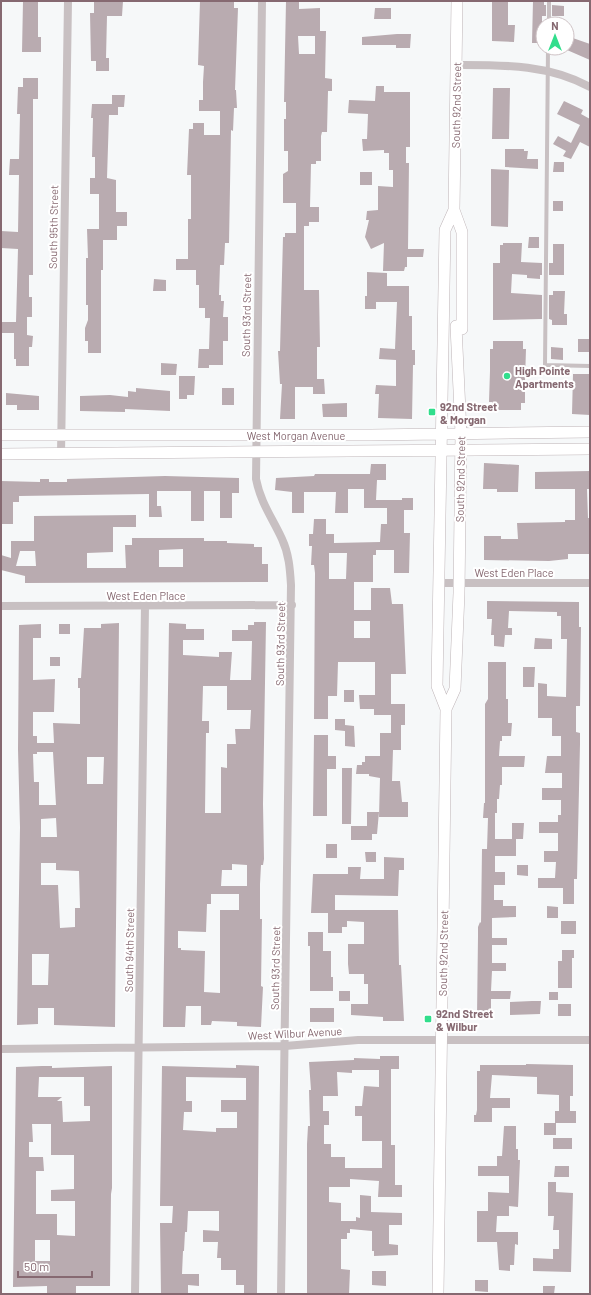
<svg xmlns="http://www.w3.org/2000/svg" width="591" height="1295" font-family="Barlow,sans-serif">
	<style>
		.building { fill: #b9abb0; fill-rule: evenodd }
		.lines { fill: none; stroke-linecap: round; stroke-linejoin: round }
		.secondary-casing { stroke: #bfb5b8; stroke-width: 12 }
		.lane { stroke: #c8c0c2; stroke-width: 4 }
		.street { stroke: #c8c0c2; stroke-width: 8 }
		.secondary { stroke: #fff; stroke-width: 11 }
		.poi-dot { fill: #31de8c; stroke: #fff; stroke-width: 1.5 }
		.labels { text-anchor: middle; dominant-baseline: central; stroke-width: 4; stroke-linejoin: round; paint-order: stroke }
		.street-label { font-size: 11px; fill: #866971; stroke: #fff }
		.poi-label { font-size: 11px; font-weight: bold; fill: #866971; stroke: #fff; text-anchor: start }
	</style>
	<rect width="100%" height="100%" fill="#f6f8f9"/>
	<path class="building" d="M23,1h15v36h3v15h-19z
		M94,1h29l-1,15h-15l-1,42h3v13h-13v-10h-5l-1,-48h4z
		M200,1h34v7h4l-3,82h1l1,18h-3l-1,23 -2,-1 -2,113h-4l-1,22h-4l-1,30h2v6h3l-1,16h5v24h-5v24h-14v3h-11l1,-19h10l1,-31h-5v-10h-6v-23h-3v-15h-20v-11h12v-40h3v-44h-4l2,-46h4v-6h11v12h16v-24h-21v-11h4v-18l1,-16 -6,-1z
		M286,1h13v8l21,-1v23h6l-1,47 7,1v12h-4l-1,41h-5l-1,4v25h-5v3h-5l-1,43h9v15h-10v4h-5v64h15l1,57h-3v32h7l1,15h-12v-7h-18v32h-15l2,-35h-2l-2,-33h2l3,-114h2v-4h11v-30h-13v-29l5,-3v-20h-4v-32h2v-17h-2zM298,36h17v18h-16z
		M492,1h16v24h7l-1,17 -22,-1z
		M533,1h11v4h2v11h-4v27h-10z
		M552,5l12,1v10h-12z
		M375,8h16v11h-17z
		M397,34h14l-1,14h-14v-3h-34v-8z
		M567,36l23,8v16l-23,-10z
		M23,78h15v21h-5v176h-4v22h3v20h-5v18l6,1 -1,11h-3v19h-13v-7h-2v-26h-13v-11h15l2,-73 -17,-1v-17l17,1 1,-57h-10l1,-16h9l1,-45h-3l1,-27h5z
		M376,86h8v6h26v55h-4v16h3l-1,86h16l-1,8h-16v10h-2l-1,4h-21l1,-28 -13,6 -6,-12 4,-17h-3l1,-9 11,-1v-24l15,1v-17h-4v-17h-5v-3l-21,1 -1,-12h5l1,-25 -20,-1 1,-13 26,1z
		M493,88h17l-1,51h-17z
		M112,95h13l-1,12h-6v8h-9l-2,63 9,2v32h11v14h-10v14h-14v30h-2v83h-13v-12h-3v-13l3,-8v-15h-2v-47h2l-1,-29h12v-35h-9v-16h5v-21h-3l1,-39h-2l1,-14h20z
		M564,101l19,9 -2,4 9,5v28l-10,-5 -9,17 -8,-3 3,-5 -13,-7 5,-8 13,7 9,-18 -23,-11z
		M505,149h19v2h4l-1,8h11v10l-33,-2z
		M554,162h10v10h-11z
		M491,169l18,1 -1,57 -17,-1z
		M360,172h12v13h-12z
		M553,201h10v10h-10z
		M529,237h10v11h-11z
		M503,243h19l-1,19 21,1v12h-2v4l-13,-1v-3l-15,-1 -1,19 31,2v24l-49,1v-57h7v-18h3z
		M553,244h11v31h-15v-12h4z
		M367,272l20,1v13h22v30h3v34h3v15h-2l-1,54 -34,-1 1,-24h-4l1,-9 20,1v-26l-17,-1 1,-11 15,1 2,-47h-21v7h-11v-13h2z
		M154,279l12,1v11h-13z
		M553,291h12l-1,23h3v11h-15v-5l-3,-1v-24h4z
		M578,339h12v13h-12z
		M493,341h30v8h3l-1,31v23h-4v7h-29v-8h-3l1,-31v-22h3z
		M551,347l12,1v12l-12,-1z
		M161,363l16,1 -1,11h-15z
		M573,374h17v41l-18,-1z
		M179,376h16l-1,19h-7v4h-8z
		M136,388l34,3v20l-45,-2v3l-45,-1v-15l30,-1 18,2v-6l8,1z
		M222,388h12v17h-12z
		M6,393l33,3v14h-22v-5h-11z
		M347,403v14h-24l-1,-13z
		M484,463l35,2 -1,27h-21v-3h-14z
		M371,464h15v16h-9l-1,20h26v-2h11v12h-9v23h6l-1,40h-15v-23h-18v5h-3v27h-19v28h17v-22h19l2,16h11l3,70h-15v30h14v21h-4v25h-8l-1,31h8l2,21h6v15h-29l1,-39 -11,-2v-2h-13l1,-9h5v-3h3v-6h15v-23h11v-18h-17v-6h-14l-1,-14h16v-33h-37l-1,34h-9v23h-14l1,-146 -1,-8h-3l1,-19h-3v-12h4l1,-15h12v15h8v9l46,-1 1,-18h6v-16h-23v-19h-16v24h-13l1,-21h-32v21h-12v-21l-17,-2 1,-12 38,-2 1,-2h55zM329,553h18l-1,26h-17zM354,621h16v17h-16z
		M590,471v18h-3l1,29h2v36h-22v5l-19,2 -65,-1v-24h17v3h17l-1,-16 48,-1v-2h10v-31h-40v-17z
		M165,476l74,2v15h-7v25h-12v-27h-16v30h-13v-30h-34v15h4l1,11h-13v-23l-130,2v6h-6v22h-11l-1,-43 39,1v-3h9v3h18v-3z
		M136,515v12h-23v25l-26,1v15h39l-1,-23h7v-7h72v3h23v2l27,1v3h8v17h6v18l-243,1v-7l-24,-6v-15l10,3v-17h23v-25zM183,549v18h-24v-17zM20,551h15l1,15h-20z
		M487,601l92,1v25h2l-1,79h-4v26l4,1v11l-3,135h-3v25h-11v-16h-25v-10h17l1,-16h-12v-11h14v-18h-19v-11h19v-7h3v-15h-19v-12h20v-15h-17l2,-17h14v-20h-9v-18h-14v-35l9,1v12l19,1 1,-58h-6v-23h-4v-4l-48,-1 -1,17h4v7h-7l-1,12 -10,-1v-11h-3l1,-16h-5z
		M254,622h12l-3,182 1,55 -1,6h-2l-1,19v35h2l-1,67 2,1 -2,40 -24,-1v-4l-25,-1 -1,4h-10v-19h-15l-1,21h-22l6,-404 17,1v5h18v11h-21v15l36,2v-5h13l-2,28h21l1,-39h-20v-11h16v-5h6zM203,686h24v24h24l-1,19h-15l1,15h-9v24l-6,-1v46h-16l1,-80h3v-12h-7zM232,864l15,1v21h-26l1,-16h10zM211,894h28v16h-19v83l-16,-1 1,-41 -24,-1v-2h-3v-17l28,1 1,-28h4z
		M119,623l-4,404 -61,-2v-17h-16v16l-21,1 3,-198 -2,-78 1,-124 22,-1v14h-8v42l22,-1 -1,33h-21v24h4v7h17l-1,-20 27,1v-36h-2v-10h3l3,-50h17v-4zM37,752h16l3,53h-17v-23h-5l-1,-28h4zM87,757h17l-1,27h-16zM56,818l1,19h-16v-18zM41,863h15v7l23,1 1,37h-5v19l-15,1 -2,-43h-17zM32,954h17l-1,31h-16z
		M59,624h11v10h-11z
		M535,638l17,1v10h-18z
		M50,657h10v9h-10z
		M488,662h18v37h2v24h4l-1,13h-9v5h-2l-1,15h26l-1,11h-22v18h-2l-1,14h-2v14h-2v26h17v-16h12l-1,16h-7v17h-21v16h10v13h-11v15h9v6h13v11l-24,1v20h15v7h-15v18h14v8h-14l-1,20h20l-1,8h-19v17h-14l1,-80v-9l2,-5 1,1 1,-74h5l1,-31h-5l1,-15h1v-99l3,-5z
		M523,667h12l-1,20h-11z
		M344,690h10v12h-10z
		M335,719h10v6l9,1 1,21 -10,-1v-15l-10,-1z
		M314,735h14v21h8v13h-9v47h-14z
		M342,768h10l-1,56h-9z
		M367,812h12l-2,22h-5v6h-21v-14h16z
		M326,844h11v14h-11z
		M365,852h11v10h-10z
		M384,857l20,1v12h-5l-1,26 -63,-1v15h63l1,55h2l3,56h-21v-4l-32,-2v-11h17v-20h-4v-10h-15l-1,-10v-20h16v-22l-17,-1v6h-5v6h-14v-20h-17l2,-39h35v-7h13l-1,12h24z
		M517,865h11v11l-11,-1z
		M547,906l11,1v11h-11z
		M561,921h15v13h-15z
		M308,932h15v19h8v26h2v14h-23v-45h-2z
		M562,950h12v8h-2v30h-14v-27h4z
		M339,991h11v10h-11z
		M549,992h9v8h-9z
		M532,1001h9l-1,13 -30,1v-13z
		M558,1004h13v12h-13z
		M310,1008h24v14h-24z
		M380,1056h19v13h-8v76h4v40h7v12h-24l1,-16 -29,-2v8h-21v15l12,1v18h15v-4l4,1v-23l11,1v16l31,1v12h-13v19l9,1v10l-24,1v-5h-2v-20l-22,-2v4h-3v6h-6v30l9,1 -1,24 -42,-1v-149l1,-18h2l-1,-36h2l-2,-28 45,-2v-2l26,1zM352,1070h27v17l-15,-1 -2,20h-7v10h7v25h20v27h-37v-11h-14v-13h-7v-19h5v-14h-6v-15h15l-1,-24 15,1z
		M526,1064l47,1v31h-3v15h6v12h-21v-12h4v-16l-22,-1v-17l-45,-2 -2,23h20v10h-18v14h-18v-7h2l1,-5v-39h3v-6h46z
		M236,1065l23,1 -2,228h-13v-9h-8v-15h-15v-12h-4l1,-16h-15v-12l16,1v-20h-31l-1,21h-2l-1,19h-1l-1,23h17v12l-11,-1v9h-27l-1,-71h12l1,-17h-13l2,-140 74,2zM186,1077l60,1v22h-25v12h16v16h-21v4l-33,-2 1,-18h8v-11h-6z
		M42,1066h10v2l60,-2v122l-1,6 -1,92h-34v8l-29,-1v-7l-34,1 3,-220zM39,1077h45v29h6v15l-27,1 -1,-21h-5l5,-4h-24zM32,1124h19v31h23v34l-23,1v11h24v35l-18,-1v-21h-21v-43h8l-1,-14h-14v-15h4zM35,1240h15v21h-15z
		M544,1123h12v12h-12z
		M504,1126h12v23h2v11h2l-2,47 -9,-1v10h-12l-1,16h22v13l-3,-1 -1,21h-4v6l-11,-1 -2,-28h-20v-31h11v-19l21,1v-17h-31v-10h19v-10h5z
		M553,1138h19v11h-19z
		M555,1166h14v11h-15z
		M548,1182h8v10l17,1 -2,79 -38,-1v-13l20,1v-10h6v-19h-6l1,-14h-6z
		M372,1271h14v15l-14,-1z
		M475,1280h13v12l-13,-1z
		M543,1286h12l-1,8h-11z"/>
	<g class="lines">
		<defs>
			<path id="secondary" d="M1,435h370l219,-3
				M1,454l589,-5
				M446,709l9,-20 4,-96 2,-160 -5,-107 6,3v-97l-8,-22 3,-209
				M438,1294l8,-585 -9,-23 8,-456 9,-20"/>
		</defs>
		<use href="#secondary" class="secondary-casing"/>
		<path class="lane" d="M549,24v-23
			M548,48l-3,317 45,1"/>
		<path class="street" d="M262,1l-6,478c5,25 16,38 26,60 7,15 8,30 9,46l-10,709
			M457,65c46,0 91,-1 133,22
			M61,454l7,-453
			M439,583h151
			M1,606l291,-1
			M1,1049l284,-3 73,-6h232
			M135,1294l10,-688"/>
		<use href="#secondary" class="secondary"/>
	</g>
	<g class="poi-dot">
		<circle cx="507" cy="376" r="4"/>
		<rect x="428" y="408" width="8" height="8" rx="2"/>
		<rect x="424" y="1015" width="8" height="8" rx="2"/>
	</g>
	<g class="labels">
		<g class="street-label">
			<text transform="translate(456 105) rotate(-89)">South 92nd Street</text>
			<text transform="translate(53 227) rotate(-89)">South 95th Street</text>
			<text transform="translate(246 315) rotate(-89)">South 93rd Street</text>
			<text x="296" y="435">West Morgan Avenue</text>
			<text transform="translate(460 479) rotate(-89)">South 92nd Street</text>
			<text x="514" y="572">West Eden Place</text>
			<text x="146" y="595">West Eden Place</text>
			<text transform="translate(280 644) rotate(-89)">South 93rd Street</text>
			<text transform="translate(129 950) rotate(-89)">South 94th Street</text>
			<text transform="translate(443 953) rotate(-89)">South 92nd Street</text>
			<text transform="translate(275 968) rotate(-89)">South 93rd Street</text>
			<text transform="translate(295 1033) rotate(-3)">West Wilbur Avenue</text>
		</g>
		<g class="poi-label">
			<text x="515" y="370">High Pointe<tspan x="515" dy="13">Apartments</tspan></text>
			<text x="440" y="406">92nd Street<tspan x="440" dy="13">&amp; Morgan</tspan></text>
			<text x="436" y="1013">92nd Street<tspan x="436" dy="13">&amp; Wilbur</tspan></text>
		</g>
	</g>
	<rect width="591" height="1295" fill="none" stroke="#866971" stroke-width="4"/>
	<g transform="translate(555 36)"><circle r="19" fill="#ffffff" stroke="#cfc3c6"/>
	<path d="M0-3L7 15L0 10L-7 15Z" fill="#31de8c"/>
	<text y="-6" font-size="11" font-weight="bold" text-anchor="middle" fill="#866971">N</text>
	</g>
	<path d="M18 1271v6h74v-6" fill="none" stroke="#866971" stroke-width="2"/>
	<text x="24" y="1271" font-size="12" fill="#866971" stroke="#ffffff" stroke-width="3" paint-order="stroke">50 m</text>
</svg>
